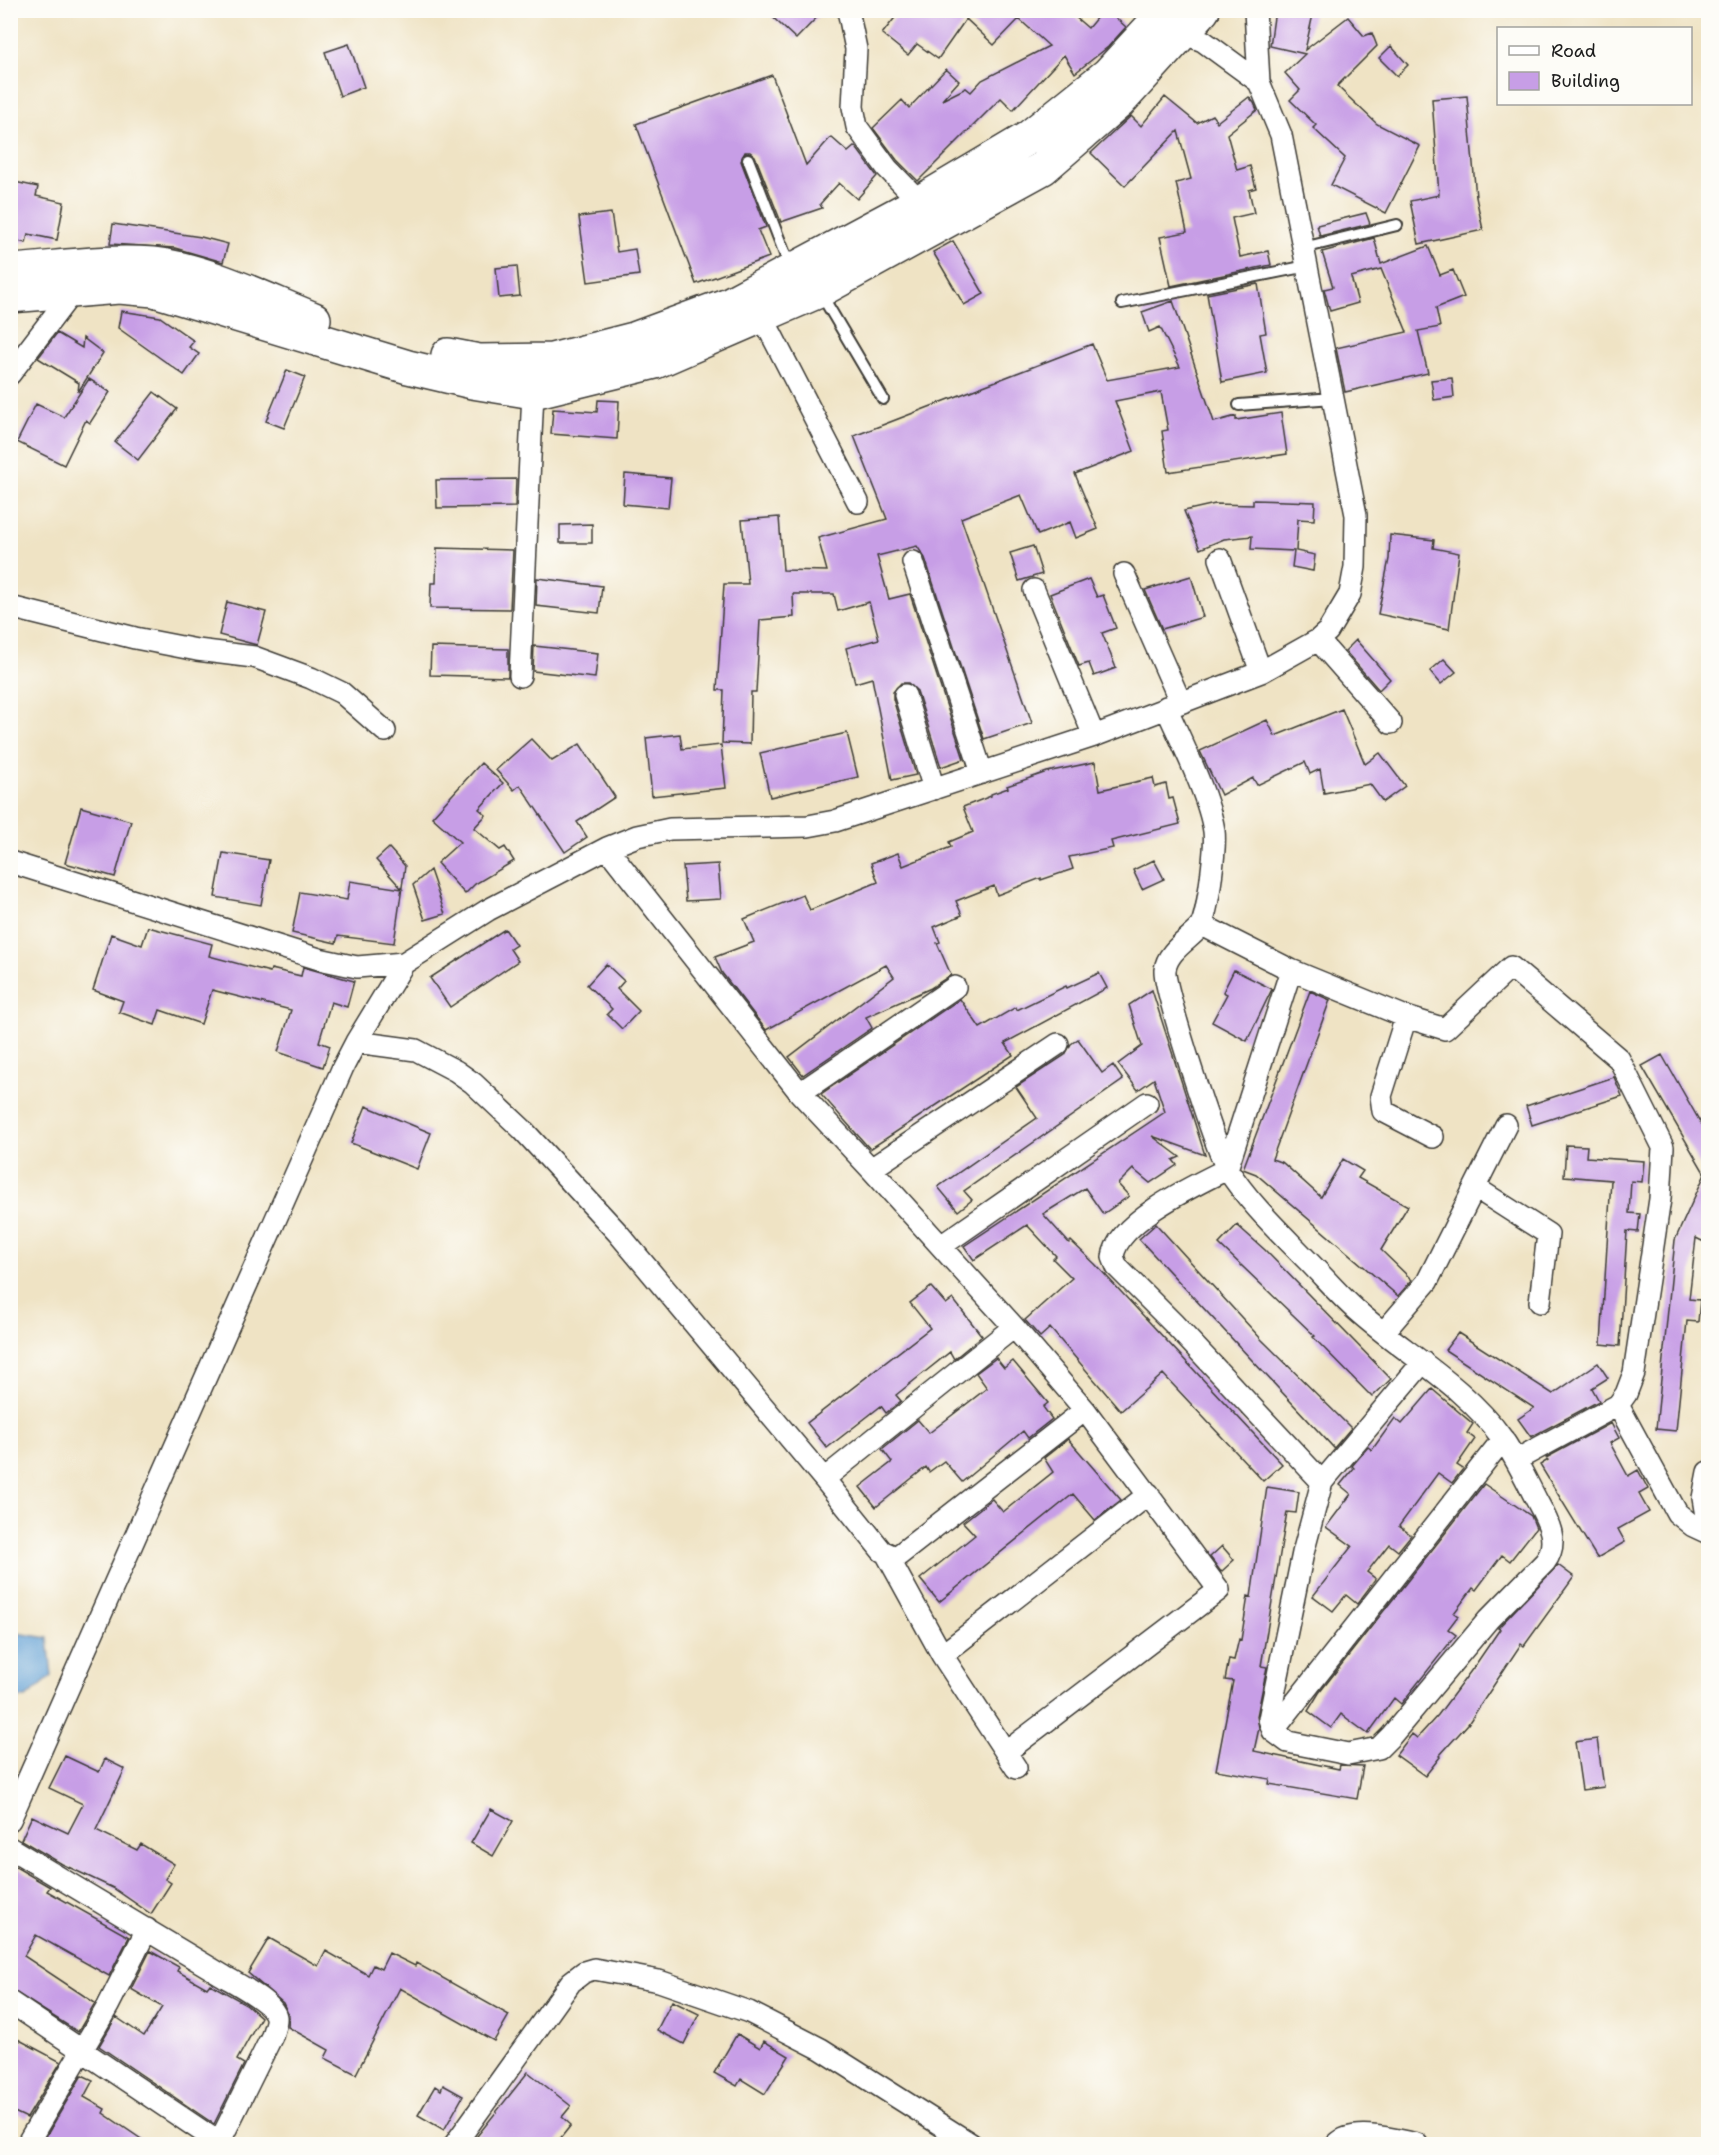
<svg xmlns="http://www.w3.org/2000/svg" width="1719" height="2155" font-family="'Shantell Sans',sans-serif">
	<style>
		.water { fill: #64a1d5; stroke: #405e78; stroke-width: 1.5 }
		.building { fill: #c79ee6 }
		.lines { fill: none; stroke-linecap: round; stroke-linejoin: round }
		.service-casing { stroke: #3c3a35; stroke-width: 14 }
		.minor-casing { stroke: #3c3a35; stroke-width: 24 }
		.trunk-casing { stroke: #3c3a35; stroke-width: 36 }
		.service { stroke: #fff; stroke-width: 10 }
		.minor { stroke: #fff; stroke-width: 21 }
		.trunk { stroke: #fff; stroke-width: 33 }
	</style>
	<rect width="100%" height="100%" fill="#fdfcf7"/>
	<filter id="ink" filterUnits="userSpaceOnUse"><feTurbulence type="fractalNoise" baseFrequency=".0167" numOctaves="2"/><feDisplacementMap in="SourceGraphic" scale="12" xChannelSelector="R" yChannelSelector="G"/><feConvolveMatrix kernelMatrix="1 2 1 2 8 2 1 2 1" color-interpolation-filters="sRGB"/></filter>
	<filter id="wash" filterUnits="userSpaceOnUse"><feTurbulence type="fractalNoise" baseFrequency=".008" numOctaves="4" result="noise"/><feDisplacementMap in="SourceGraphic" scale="24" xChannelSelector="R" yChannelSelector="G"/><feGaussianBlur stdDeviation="1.35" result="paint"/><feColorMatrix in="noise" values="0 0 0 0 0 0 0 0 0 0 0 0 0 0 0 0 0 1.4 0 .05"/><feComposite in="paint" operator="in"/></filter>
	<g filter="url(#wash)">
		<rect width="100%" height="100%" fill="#efe3c4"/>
		<path class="water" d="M10,1632l38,6 4,38 -26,22 -15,-1z"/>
		<g id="blocks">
			<path class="building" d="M765,10h59l-28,29z
				M901,10h166l21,18 15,-18h4l19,17 -18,20 -33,26 -11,-18 -51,55 -12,-12 -83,83 -21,-21 -24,-32 29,-28 7,8 37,-39 13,12 -17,19 24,-12 5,4 11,-12 67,-34 -30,-27 -25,26 -28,-26 -28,40 -21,-15 -9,11 -26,-21z
				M1275,10h39l-9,40 43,-33 16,19 8,-3 5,13 -40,40 40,38 43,22 -34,67 -55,-28 14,-27 -32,-30 3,-3 -26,-25 10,-10 -15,-17 20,-19 -35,-8z
				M349,44l15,43 -24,9 -15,-44z
				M1391,46l17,19 -11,11 -18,-18z
				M772,75l34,90 25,-28 17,15 7,-6 22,30 -20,23 -18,-16 -19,21 2,4 -41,14 -26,-66 -5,-4h-5l-4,9 25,66 -8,3 11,27 -73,27 -60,-160z
				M1467,96l9,101 7,33 -64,14 -9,-43 29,-6 -7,-96z
				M1165,97l32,26 15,-8 5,7 32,-25 5,6 3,7 -30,24 10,36 13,-4 6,22 -7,2 5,23 -22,5 8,39 28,-6 3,14 -100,21 -11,-49 27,-5 -11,-49 15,-4 -13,-48 -53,55 -34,-33 40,-37 10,10z
				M10,181l28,6 -2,9 28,6 -7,38 -29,-6 -2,9 -16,-4z
				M611,213l6,39 18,-3 4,26 -51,7 -9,-65z
				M1366,213l4,11 -50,12 -3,-11z
				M113,224l88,13 27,7 -5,18 -48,-14 -65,-4z
				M1374,238l7,26 47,-18 12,29 13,-5 11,27 -28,11 4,19 -22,4 10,42 -83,19 -9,-44 71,-16 -26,-63 -30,8 7,26 -28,8 -6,-22 9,-2 -11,-35z
				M953,241l31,53 -20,11 -31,-53z
				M517,266l3,30 -21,2 -3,-30z
				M1258,284l8,49 -6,1 7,39 -45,9 -15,-88z
				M1173,301l41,121 22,-6v4l45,-7 6,41 -119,18 -6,-41 6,-1 -7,-38 -46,9 19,50 -59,23 23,55 -22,9 -6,-16 -32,13 -17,-40 -60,23 71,205 -48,16 -59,-181 -8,-12 -40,10 12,43 21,-5 54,165 -23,8 -24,-76 -9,-8h-7l-8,9v7l23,76 -24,5 -20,-102 -17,5 -9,-35 33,-9 -10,-37 -31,9 -4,-17h-41l1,23 -34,3 -4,72h-5l-1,52 -28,-1 2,-53h-7l7,-106h24l-6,-64 37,-3 4,53 44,1 -9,-33 69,-19 -33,-83 238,-92 15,36 73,-13 -20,-40 -11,5 -7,-20z
				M121,311l39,6 34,24 -5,6 10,7 -15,21 -66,-47z
				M57,333l25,15 1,-10 20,15 -25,39 1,-9 -41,-25z
				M287,370l18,7 -21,51 -18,-7z
				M1452,378l2,19 -20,3 -3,-20z
				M89,379l21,13 -20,31 -4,-3 -22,45 -47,-23 19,-38 28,13z
				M154,392l23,17 -39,51 -23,-18z
				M598,400l21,1 -2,38 -66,-5 2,-25 44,3z
				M625,474l46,4 -3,30 -45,-4z
				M516,479l-1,28 -78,1 -1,-28z
				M1253,500l62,2 -1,18 -16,-1 -2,32 19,4 -2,16 -21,-4 2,-16 -43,-2 1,-13 -28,3 -24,10 -16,-38 31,-7 38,1z
				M592,524v19h-32v-18z
				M1390,535l44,5 -1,8 26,5 -10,76 -71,-15 11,-55z
				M1033,546l9,28 -23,7 -9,-28z
				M437,548l76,2 -3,59 -80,-1 1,-25h5z
				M1191,576l12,41 -41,12 -17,-39z
				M537,578l65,8 -3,27 -63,-7z
				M1089,579l8,18 6,-2 13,33 -14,5 14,35 -22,8 -5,-13 -10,3 -29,-72z
				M227,602l39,10 -9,33 -38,-10z
				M1356,640l34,39 -11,11 -34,-39z
				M534,646l64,7 -3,25 -62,-7z
				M431,647l77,2v28l-78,-2z
				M1444,659l12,13 -15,12 -11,-13z
				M1342,709l23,55 15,-11 25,33 -22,16 -13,-18 -46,9 -4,-24 -10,5 -5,-12 -48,23 -4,-7 -32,17 -21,-44 67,-31 8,16z
				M847,733l11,44 -88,20 -10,-44z
				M680,734l2,15 39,-4 5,43 -74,8 -6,-58z
				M531,739l21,22 28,-17 35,53 -38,25 10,15 -22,15 -45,-67 -6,5 -18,-20z
				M1095,762l5,28 53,-12 2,9 11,-3 3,15 4,-1 7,26 -69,17 2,7 -44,9 4,12 -32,11v-2l-44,17 -3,-9 -38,15 6,14 -28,12 6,15 -3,1 14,32 -20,13 -65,29 6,11 -69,47 -14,-18 105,-80 -8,-12 -120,65 -44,-57 -7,-16 39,-15 -10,-23 59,-24 7,15 68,-28 -7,-19 27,-10 5,13 48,-19 -2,-5 24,-10 -10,-25 28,-11v-2l17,-6 -1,-2 40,-14z
				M481,763l22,20 -24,26 7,6 -12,13 26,22 5,-3 9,14 -39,23 -10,10 -28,-31 23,-21 -28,-25z
				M81,807l50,14 -16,56 -50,-14z
				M389,848l16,18 -11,77 -56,-7 -2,7 -44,-10 8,-41 47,8 3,-19 52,8 -26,-29z
				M223,853l46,7 -8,45 -46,-8z
				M1154,860l10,19 -22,10 -9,-19z
				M718,864l3,35 -35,2 -3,-35z
				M430,870l15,44 -20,6 -12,-35z
				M148,927l64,17 -3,12 61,16 1,-3 30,7 2,-9 51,14 -7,26 -16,-5 -12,40 11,4 -7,21 -45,-15 13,-42 -79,-20 -11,34 -41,-14 -5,15 -36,-13 4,-11 -30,-11 18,-56 31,11z
				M505,929l11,16 -6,4 8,12 -68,46 -20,-29z
				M606,964l18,17 -7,8 22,22 -17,18 -15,-15 5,-5 -25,-24z
				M1234,970l38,19 -25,52 -35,-19 15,-28 -4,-2z
				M1099,973l8,15 -102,55 8,12 -143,94 -49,-55 139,-95 20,29 36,-21 1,3 49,-24 1,2z
				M1152,990l53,165 -53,-19 28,21 -7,3 4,5 -27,18 -17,-14 -15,15 11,12 -26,18 -18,-26 -42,26 26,29 2,-2 24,23 187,200 -19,17 -100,-107 -42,37 -71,-83 -10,9 -15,-17 47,-42 -19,-19 3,-3 -29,-31 -53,35 -10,-14 201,-134 -11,-33 -16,11 -20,-26 24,-18 -13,-41z
				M1310,991l20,9 -58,159 11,4 38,34 22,-38 20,12 -5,7 50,28 -27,44 31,30 -14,16 -142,-122 -13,-5z
				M1078,1039l24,34 11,-8 10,15 -159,111 8,9 -14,11 -20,-24 99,-69 -21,-31 49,-32 6,-11z
				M1662,1055l46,81v108l-12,-6 -7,61 11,1 -2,22 -11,-1 -11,110 -20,-2 19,-189 30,-66 -63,-108z
				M1614,1077l8,19 -90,29 -6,-19z
				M366,1106l65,27 -14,36 -66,-26z
				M1566,1145l21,1 -1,11 58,4 -2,21 -11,-1 -2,32 11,1 -2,18 -11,-1 -7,115 -19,-2 10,-164 -47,-4z
				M1156,1224l106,116 89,88 -17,20 -195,-209z
				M1237,1225l28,25 126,129 -19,18 -59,-60 2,-1 -96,-92z
				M931,1287l15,17 7,-5 29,37 -28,23 -4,-7 -54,43 5,6 -15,12 -5,-7 -54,42 -20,-25 123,-95 -20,-25z
				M1458,1333l95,61 45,-31 10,15 -16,10 7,13 -68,36 -13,-18 16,-11 -89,-58z
				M996,1358l8,10 9,-7 35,42 -5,4 9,12 -24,19 -5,-7 -61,51 -18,-21 -15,11 -3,-5 -50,40 -16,-20 32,-25 -10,-13 36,-29 11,13 58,-45 -11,-15z
				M1432,1389l41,35 -6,9 8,6 -18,26 6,4 -11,14 -14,-10 -39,53 12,9 -13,16 -9,-7 -22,28 9,7 -19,25 -11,-9 -13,16 -20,-15 39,-50 -26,-19 25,-33 -11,-9 14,-17 -2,-2 16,-19 4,3 23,-32 7,6z
				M1611,1423l8,15 -9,5 18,33 10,-6 10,19 -9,5 10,18 -31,17 7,13 -28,16 -57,-93 8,-5 -2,-2z
				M1068,1439l53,61 -26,20 -22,-26 -134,108 -19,-23 55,-44 -12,-13 29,-23 11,13 50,-40 -9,-14z
				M1484,1484l47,32 5,12 -26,33 -8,-6 -26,35 -3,-2 -19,25 4,3 -10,13 8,6 -55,69 -7,-6 -26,36 -27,-20 -10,14 -23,-17 11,-18z
				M1267,1487l32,5 -3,21 -9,-1 -9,54 -17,100 6,1 -10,49 2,12 -5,23 85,18 1,-4 23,1 -6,33 -88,-15 1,-5 -54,-9 17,-89 -8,-1 4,-21 5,1 5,-21 2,1 7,-44 3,1z
				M1222,1546l12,14 -13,12 -11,-15z
				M1558,1565l16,12 -50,69 -3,-2 -53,80 -29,32 1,1 -15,19 -29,-21 16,-21 5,4 21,-23 38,-51 24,-35 -2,-1z
				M1597,1739l7,48 -22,3 -7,-48z
				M65,1756l34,16 6,-13 20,10 -29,61 41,20 4,-6 33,20 -9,15 6,4 -20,31 -38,-26 -51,-24 -41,-24 11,-24 36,17 15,-29 -34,-16z
				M491,1809l22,12 -20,35 -22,-13z
				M14,1866l36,21 -3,4 82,46 -20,39 -73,-41 -12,21 71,47 -17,29 -68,-43v-116z
				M269,1938l49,28 8,-15 42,24 5,-10 8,4 8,-16 26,13 1,-3 93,52 -15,26 -94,-53 -44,86 -31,-16 4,-8 -41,-23 1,-11 -6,-13 -35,-30z
				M150,1951l29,16 -2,4 30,17 3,-4 36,20 15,13 -24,43 7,4 -30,60 -115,-78 17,-29 28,19 18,-29 -31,-18z
				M672,2001l27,13 -15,30 -27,-14z
				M737,2034l23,14 4,-7 25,15 -24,38 -24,-15 -4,7 -23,-13z
				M10,2035l51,27 -34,56 -17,-8z
				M528,2072l43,34 -9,11 9,8 -16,20h-85z
				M82,2075l11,5 -9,17 21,12 -2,4 47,32h-109z
				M443,2085l20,11 -19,34 -26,-15 17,-29 6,4z"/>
		</g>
	</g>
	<g filter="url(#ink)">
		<use href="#blocks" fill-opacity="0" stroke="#3c3a35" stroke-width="1.5"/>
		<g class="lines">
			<defs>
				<path id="service" d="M748,159l42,108
					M1303,248l94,-23
					M821,294l62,105
					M1122,303l185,-37
					M1239,405l94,-7"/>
				<path id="minor" d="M848,10l8,39 -3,58 4,20 30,41 33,34
					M1182,33l21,8 56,41
					M762,316l96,186
					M10,374l64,-84
					M1220,559l41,113
					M913,562l69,211
					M1124,574l56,127
					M1034,590l60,146
					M10,607l125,31 62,12 57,7 57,21 31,15 43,38
					M1318,640l73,83
					M520,676l13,-284
					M905,695l29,94
					M1166,707c15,34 43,89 48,124 2,15 -6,85 -14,96 -11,13 -33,24 -35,43 -2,17 52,183 63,200 21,33 51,61 78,89 17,17 32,35 50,51 48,43 108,75 146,128 14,20 24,42 35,63 11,20 23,41 8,61l-57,58 -97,116 -12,12 -31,6 -60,-12 -15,-11 -4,-12 34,-166 19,-71 -149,-159 -56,-56 -4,-10c4,-36 84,-73 114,-88l64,-199
					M607,848l193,245 71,76 187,-125
					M10,862l309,97 38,8 47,-4 84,-53 119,-62 30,-12 33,-7 138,-3 27,-5 259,-85 167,-64 57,-32 10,-9 22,-37 5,-27 1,-52 -75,-380 -22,-53 -4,-72
					M1202,925l89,45 115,47 -25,79 2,15 50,26
					M1406,1017l39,12 66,-62 108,92 44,88 -3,52 -26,174 -8,21 -8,11 -102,55
					M356,1042l60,8 40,21 17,12 49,46 96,104 206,246 190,-152
					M800,1093l155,-106
					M871,1169l143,158 71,83 134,180 -213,162
					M1476,1188l72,46 -8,68
					M941,1246l206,-143
					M1384,1332l43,-50 79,-157
					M1618,1405l59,108 16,13 15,7
					M1708,1472l-5,26 5,30
					M824,1479l58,72 11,5 6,-1 186,-145
					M1322,1482l101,-120
					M887,1555l55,100 207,-161
					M942,1655l74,113
					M1273,1731l230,-292
					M10,1820l333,-753 13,-25 48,-79
					M10,1848l212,127c13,8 51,27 54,42 1,5 -3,14 -4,19l-53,107
					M10,2002l211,142
					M27,2144l81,-138 39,-77
					M455,2144l116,-162 13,-10 10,-3 65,12 90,31 72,37 150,95
					M1337,2144c16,-17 60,-4 80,0"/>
				<path id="trunk" d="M10,271c47,-3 96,-11 143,-7 51,5 113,36 161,55
					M10,296l109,-9 35,3 254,77 64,15 61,10 122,-30 164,-71 224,-123 76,-66 84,-92
					M448,355l31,6 73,-1 82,-21 95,-35 191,-102 108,-64 80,-64 59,-64"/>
			</defs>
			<use href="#service" class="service-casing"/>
			<use href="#minor" class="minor-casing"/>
			<use href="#trunk" class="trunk-casing"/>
			<use href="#service" class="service"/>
			<use href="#minor" class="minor"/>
			<use href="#trunk" class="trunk"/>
		</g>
	</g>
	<rect width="1719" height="2155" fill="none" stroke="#fdfcf7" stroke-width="36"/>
	<rect x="1497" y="27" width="195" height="78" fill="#fdfcf7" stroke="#a3a29f" stroke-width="1.5"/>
	<rect x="1509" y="46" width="30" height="9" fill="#ffffff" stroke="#a3a29f" stroke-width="1.5"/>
	<text x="1551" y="57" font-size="18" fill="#1c1c1c">Road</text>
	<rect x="1509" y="72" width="30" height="18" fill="#c79ee6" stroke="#a3a29f" stroke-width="1.5"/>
	<text x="1551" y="87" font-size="18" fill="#1c1c1c">Building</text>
</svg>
